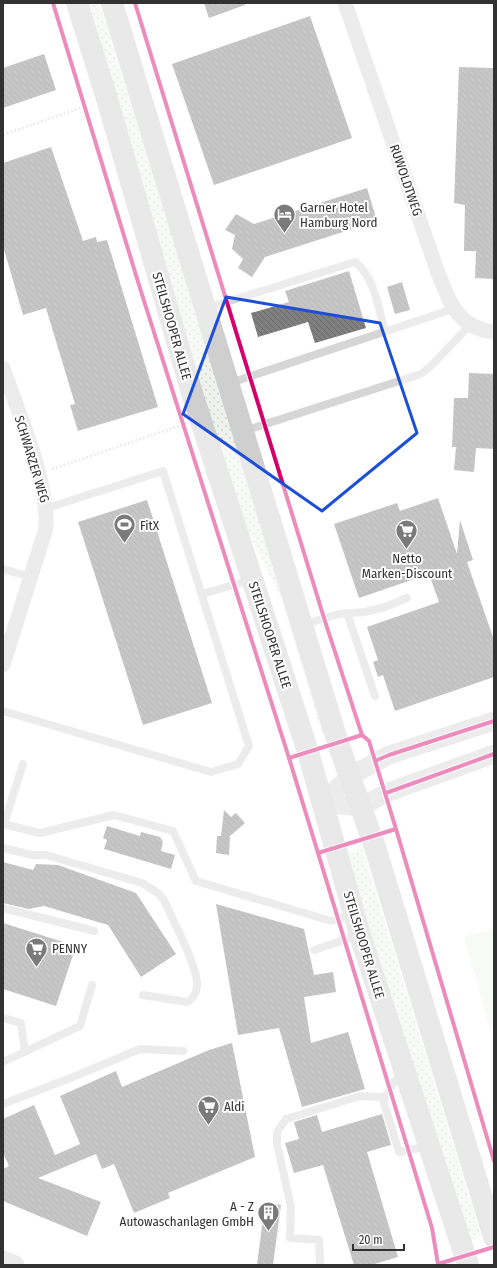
<svg xmlns="http://www.w3.org/2000/svg" width="497" height="1268" viewBox="0 0 497 1268" font-family="'Fira Sans Condensed',sans-serif">
<style>
.grass{fill:url(#grass-dots)}
.park{fill:#f0f3ed}
.building{fill:url(#building-back-hatch)}
.lines{fill:none;stroke-linecap:round;stroke-linejoin:round}
.path{stroke:#d4d4d4;stroke-width:2.5;stroke-dasharray:2 2;stroke-linecap:butt}
.service{stroke:#d6d6d6;stroke-width:8}
.minor{stroke:#d6d6d6;stroke-width:15}
.tertiary{stroke:#d6d6d6;stroke-width:19}
.secondary{stroke:#cfcfcf;stroke-width:22}
.cycleway-casing{stroke:#fff;stroke-width:6}
.cycleway{stroke:#d6006c;stroke-width:4}
.marked{fill:none;stroke:#1d4ed8;stroke-width:3;stroke-linejoin:round}
.labels{text-anchor:middle;dominant-baseline:central;stroke-width:4;stroke-linejoin:round;paint-order:stroke}
.street-label{font-size:13px;fill:#323232;stroke:#fff}
.poi-label{font-size:13px;fill:#323232;stroke:#fff;text-anchor:start}
</style>
<defs>
<pattern id="grass-dots" width="8" height="8" patternUnits="userSpaceOnUse"><rect width="8" height="8" fill="#f0f3ed"/><path d="M2 2h.1M6 6h.1" fill="none" stroke="#ced1cc" stroke-width="1.8" stroke-linecap="round"/></pattern>
<pattern id="building-back-hatch" width="6" height="6" patternUnits="userSpaceOnUse"><rect width="6" height="6" fill="#808080"/><path d="M-1 5l2 2M0 0l6 6M5-1l2 2" fill="none" stroke="#696969"/></pattern>
</defs>
<rect width="100%" height="100%" fill="#fff"/>
<g class="grass">
<path d="M89,3H99L328,732L322,734L282,600L240,515Z"/>
<path d="M362,848L481,1236L471,1241L346,855Z"/>
</g>
<path class="park" d="M494,929V1027L490,1028L464,937Z"/>
<g class="building">
<path d="M204,3H245V5L209,18Z"/>
<path d="M310,16L352,138L214,185L172,64Z"/>
<path d="M44,54L56,90L3,108V68Z"/>
<path d="M459,67L494,68V279L475,278L476,251H464L465,205L454,203Z"/>
<path d="M51,147L83,241L96,237L97,242L107,240L158,407L78,431L70,405L75,404L46,308L23,315L3,246V163Z"/>
<path d="M367,188L377,221L265,257L252,277L238,268L243,259L232,249L235,235L225,230L236,214L254,224Z"/>
<path d="M349,271L366,328L315,343L308,322L258,337L251,313L289,302L285,291Z"/>
<path d="M402,282L410,310L395,314L387,287Z"/>
<path d="M469,373L494,374V449L476,448L474,472L454,470L456,447H452L454,398H468Z"/>
<path d="M438,498L457,554L460,520L473,560L467,562L494,640V677L395,711L383,675L378,677L373,662L378,660L367,627L439,602L429,574L359,598L334,524L397,503L400,511Z"/>
<path d="M147,500L212,703L143,725L78,522Z"/>
<path d="M224,810L231,817L236,813L245,823L229,837H230L229,855L216,853L217,836H221Z"/>
<path d="M107,826L140,836L141,832L160,837L163,842L161,851L175,855L171,869L104,849L107,840L103,838Z"/>
<path d="M3,862L33,870L36,864L58,865L136,893L176,954L141,977L108,925L44,906L29,909L3,903Z"/>
<path d="M216,904L304,929L314,975L333,972L336,992L304,997L311,1043L348,1032L365,1089L302,1107L279,1028L238,1035Z"/>
<path d="M3,923L76,946L56,1006L3,989Z"/>
<path d="M232,1043L255,1157L168,1193L170,1198L134,1213L114,1164L102,1169L96,1154L38,1178L101,1202L87,1236L3,1201V1169L9,1166L3,1153V1119L34,1105L55,1155L80,1144L60,1096L116,1071L122,1087L209,1050Z"/>
<path d="M382,1114L391,1145L367,1152L398,1257L371,1265H354L323,1165L294,1173L285,1143L299,1139L294,1122L317,1115L322,1132Z"/>
<path d="M265,1203L281,1205L273,1265H257Z"/>
</g>
<g class="lines">
<g class="path">
<path d="M3,135L86,106"/>
<path d="M52,469L182,425"/>
</g>
<g class="service">
<path d="M207,308L355,262C375,277 378,308 385,331"/>
<path d="M230,383L453,309"/>
<path d="M244,431L421,374L431,366L470,325"/>
<path d="M3,569L31,577"/>
<path d="M202,594L251,580"/>
<path d="M347,613L375,696"/>
<path d="M303,625L338,614L365,612L385,607L407,598"/>
<path d="M3,711L211,772L238,764L249,746L163,471L47,508"/>
<path d="M3,824L40,833L114,815L173,831L196,881L331,921L354,914"/>
<path d="M4,824L23,764"/>
<path d="M3,848L32,855H46L142,883L158,893L164,900C172,919 199,968 197,987C196,994 193,999 187,1002L143,995"/>
<path d="M3,908L94,931"/>
<path d="M314,950L359,935"/>
<path d="M3,1018L21,1023L25,1052"/>
<path d="M3,1062L80,1026L92,985"/>
<path d="M402,1070L383,1100L399,1152L429,1146"/>
<path d="M3,1104L78,1075L140,1049L183,1051"/>
<path d="M320,1265L319,1240L290,1238L291,1207L277,1144V1132L286,1119L360,1096L383,1097"/>
</g>
<g class="minor">
<path d="M345,3L438,273C450,303 458,328 494,332"/>
<path d="M3,368C19,415 48,479 46,528L3,665"/>
</g>
<g class="tertiary">
<path d="M322,803L350,776L389,755L494,721"/>
<path d="M322,803L361,807L386,793L494,754"/>
<path d="M3,1260L15,1265"/>
</g>
<g class="secondary">
<path d="M77,3L107,99L192,393L308,752L360,935L468,1265"/>
<path d="M112,3L338,743L375,847L494,1237"/>
</g>
<defs>
<g id="cycleway">
<path d="M53,3L139,285L289,758"/>
<path d="M135,3L324,618L362,735"/>
<path d="M362,735L369,741L396,829L318,853L289,758Z"/>
<path d="M375,761L389,755L494,721"/>
<path d="M386,793L494,754"/>
<path d="M396,829L494,1161"/>
<path d="M318,853L432,1228L438,1264"/>
<path d="M438,1265V1264L494,1247"/>
</g>
</defs>
<use href="#cycleway" class="cycleway-casing"/>
<use href="#cycleway" class="cycleway"/>
</g>
<path d="M0 0H497V1268H0ZM226,297L380,323L417,433L322,511L183,414Z" fill="#fff" fill-opacity=".55" fill-rule="evenodd"/>
<path class="marked" d="M226,297L380,323L417,433L322,511L183,414Z"/>
<defs>
<symbol id="hotel-pin" viewBox="-11 -11 22 30"><path d="M0 17L-7.5 6A9.5 9.5 0 1 1 7.5 6Z" fill="#7a7a7a" stroke="#fff"/><path d="M-6-4.5h1.5V1H6V5H4.5V3h-9V5H-6ZM-4 0a1.8 1.8 0 1 1 3.6 0ZM.5 0V-2.5h3Q6-2.5 6 0Z" fill="#fff"/></symbol>
<symbol id="stadium-pin" viewBox="-11 -11 22 30"><path d="M0 17L-7.5 6A9.5 9.5 0 1 1 7.5 6Z" fill="#7a7a7a" stroke="#fff"/><path d="M0-5a6.5 5 0 1 0 0 10a6.5 5 0 1 0 0-10ZM-3.5-1.8h7v3.6h-7Z" fill="#fff"/></symbol>
<symbol id="supermarket-pin" viewBox="-11 -11 22 30"><path d="M0 17L-7.5 6A9.5 9.5 0 1 1 7.5 6Z" fill="#7a7a7a" stroke="#fff"/><path d="M-6-5.5h2.5l.6 2H6L4.5 2H-2.5L-4.4-4H-6ZM-1.5 3.2a1.3 1.3 0 1 0 .1 0ZM3 3.2a1.3 1.3 0 1 0 .1 0Z" fill="#fff"/></symbol>
<symbol id="building-pin" viewBox="-11 -11 22 30"><path d="M0 17L-7.5 6A9.5 9.5 0 1 1 7.5 6Z" fill="#7a7a7a" stroke="#fff"/><path d="M-4-6H4V6H1V3H-1V6H-4ZM-2.5-4.3h1.7v1.8h-1.7ZM.8-4.3h1.7v1.8H.8ZM-2.5-1h1.7V.8h-1.7ZM.8-1h1.7V.8H.8Z" fill="#fff"/></symbol>
</defs>
<g fill-rule="evenodd">
<use href="#hotel-pin" x="272" y="202" width="25" height="34"/>
<use href="#stadium-pin" x="112" y="512" width="25" height="34"/>
<use href="#supermarket-pin" x="394" y="518" width="25" height="34"/>
<use href="#supermarket-pin" x="24" y="936" width="25" height="34"/>
<use href="#supermarket-pin" x="196" y="1094" width="25" height="34"/>
<use href="#building-pin" x="256" y="1200" width="25" height="34"/>
</g>
<g class="labels">
<g class="street-label">
<text transform="translate(406 180) rotate(71)">RUWOLDTWEG</text>
<text transform="translate(172 326) rotate(74)">STEILSHOOPER ALLEE</text>
<text transform="translate(32 459) rotate(73)">SCHWARZER WEG</text>
<text transform="translate(270 635) rotate(72)">STEILSHOOPER ALLEE</text>
<text transform="translate(364 945) rotate(73)">STEILSHOOPER ALLEE</text>
</g>
<g class="poi-label">
<text x="300" y="207">Garner Hotel<tspan x="300" dy="15">Hamburg Nord</tspan></text>
<text x="140" y="525">FitX</text>
<text x="407" y="558" text-anchor="middle">Netto<tspan x="407" dy="15">Marken-Discount</tspan></text>
<text x="52" y="948">PENNY</text>
<text x="224" y="1106">Aldi</text>
<text x="254" y="1206" text-anchor="end">A - Z<tspan x="254" dy="15">Autowaschanlagen GmbH</tspan></text>
</g>
</g>
<rect width="497" height="1268" fill="none" stroke="#323232" stroke-width="8"/>
<path d="M353 1244v6h51v-6" fill="none" stroke="#323232" stroke-width="2"/>
<text x="359" y="1244" font-size="12" fill="#323232" stroke="#ffffff" stroke-width="3" paint-order="stroke">20 m</text>
</svg>
